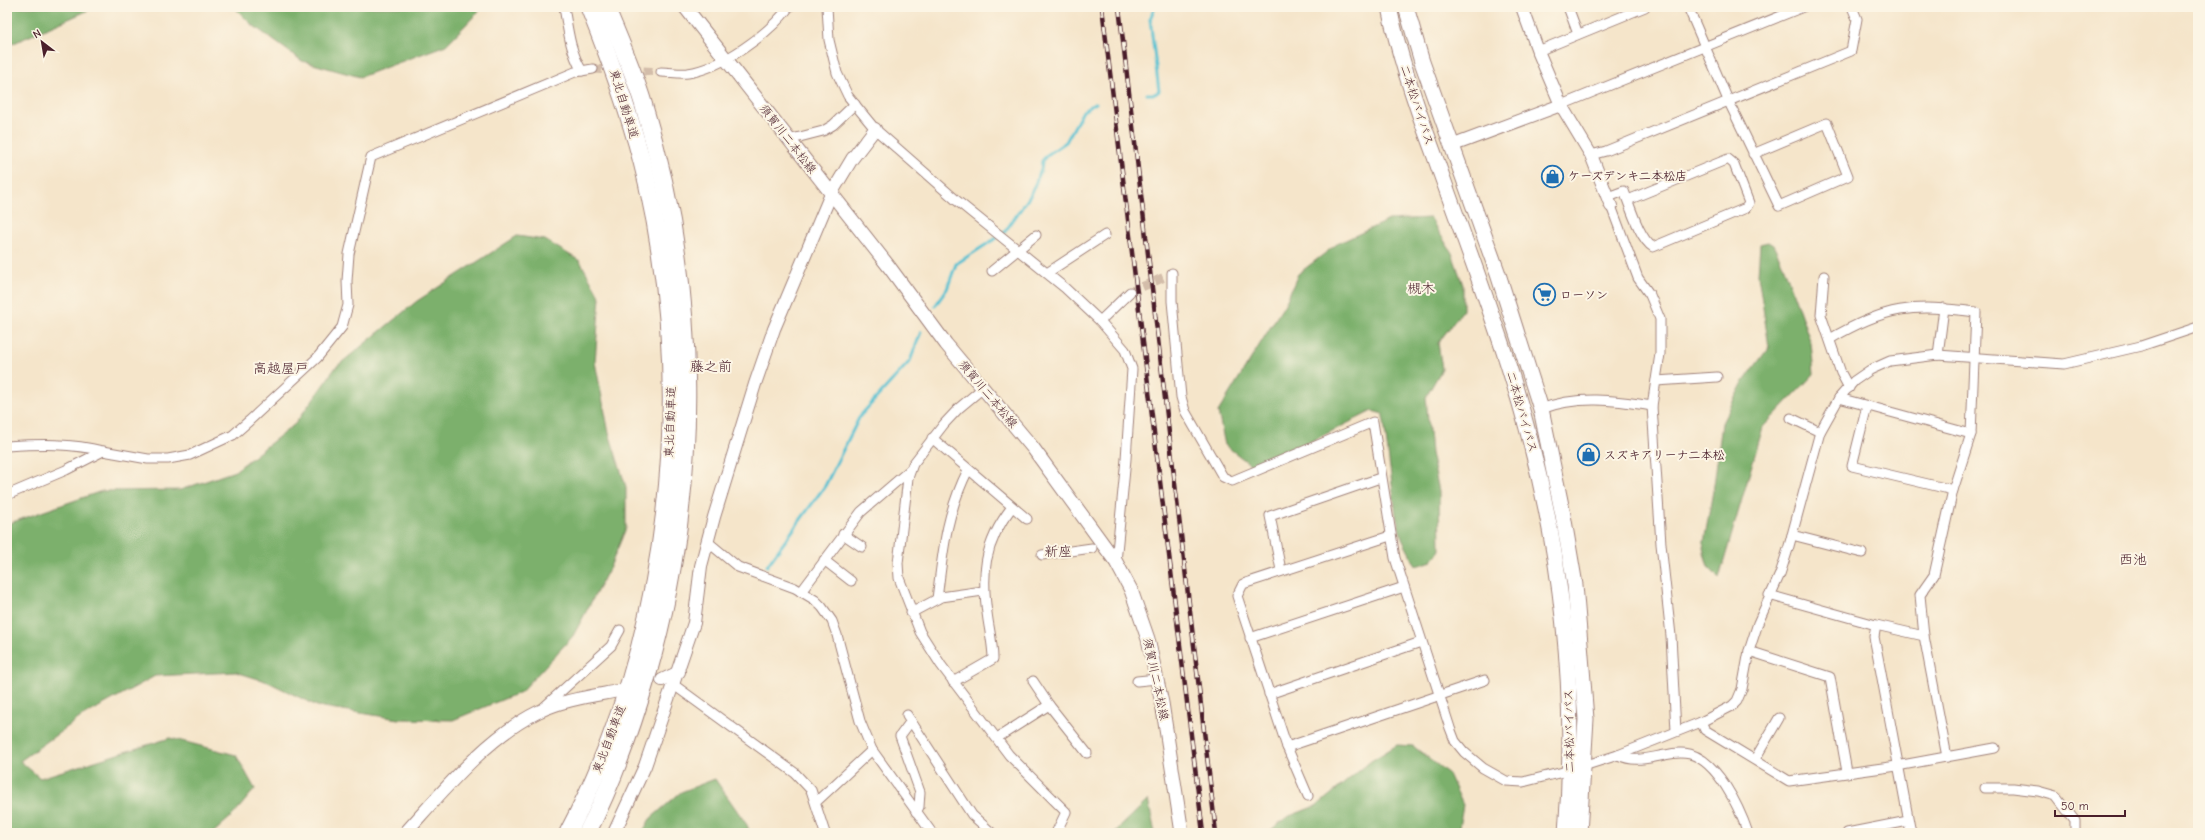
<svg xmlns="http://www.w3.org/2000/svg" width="2205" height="840" viewBox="0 0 2205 840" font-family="'Comic Neue','Klee One',sans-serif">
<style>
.forest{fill:#7bb06c;stroke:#62684c}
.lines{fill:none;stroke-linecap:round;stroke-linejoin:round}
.stream{stroke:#56c1d2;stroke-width:3}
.minor-tunnel{stroke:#d3bdaa;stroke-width:9;stroke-dasharray:9 4.5;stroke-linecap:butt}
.minor-casing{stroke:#a0827a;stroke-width:11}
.tertiary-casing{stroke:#a0827a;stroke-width:14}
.secondary-casing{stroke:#a0827a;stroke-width:15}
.trunk-casing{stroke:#a0827a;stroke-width:17}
.motorway-casing{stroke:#a0827a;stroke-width:19}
.minor{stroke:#fff;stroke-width:9}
.tertiary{stroke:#fff;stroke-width:12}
.secondary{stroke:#fff;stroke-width:13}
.trunk{stroke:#fff;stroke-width:15}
.motorway{stroke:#fff;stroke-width:17}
.rail-casing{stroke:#4a1f2b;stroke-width:4.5}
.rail{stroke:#fcf5e5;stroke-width:3;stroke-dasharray:9;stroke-linecap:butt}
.labels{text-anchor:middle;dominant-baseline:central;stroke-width:4;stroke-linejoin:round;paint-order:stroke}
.street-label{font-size:12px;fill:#4a1f2b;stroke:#fcf5e5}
.poi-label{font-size:12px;font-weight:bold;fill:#4a1f2b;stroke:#fcf5e5;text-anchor:start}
.quarter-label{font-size:14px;fill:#4a1f2b;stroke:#fcf5e5}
</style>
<rect width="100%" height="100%" fill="#fcf5e5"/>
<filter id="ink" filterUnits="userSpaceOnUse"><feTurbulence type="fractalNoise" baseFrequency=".025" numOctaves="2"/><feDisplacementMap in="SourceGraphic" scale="8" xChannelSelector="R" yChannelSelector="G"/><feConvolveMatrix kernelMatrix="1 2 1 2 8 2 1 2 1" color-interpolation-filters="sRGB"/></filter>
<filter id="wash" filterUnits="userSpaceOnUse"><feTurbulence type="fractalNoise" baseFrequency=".012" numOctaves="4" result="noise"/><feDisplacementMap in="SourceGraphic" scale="16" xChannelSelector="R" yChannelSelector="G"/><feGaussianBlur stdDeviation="0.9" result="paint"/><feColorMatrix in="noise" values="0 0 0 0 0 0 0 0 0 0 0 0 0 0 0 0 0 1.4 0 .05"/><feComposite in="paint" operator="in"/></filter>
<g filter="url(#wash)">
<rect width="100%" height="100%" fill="#f5e5ca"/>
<g class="forest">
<path d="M7,7H96L7,46Z"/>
<path d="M234,7H483L446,45L360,77L302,61L251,24Z"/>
<path d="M1430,218L1452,253L1463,285V310L1438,343L1442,369L1426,397L1431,453L1439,491L1440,550L1432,561L1416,566L1402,539L1396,515L1383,414L1372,411L1306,444L1251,465L1225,445L1218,412L1286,302L1298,274L1337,244L1389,220Z"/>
<path d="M517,236L545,240L580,261L600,297L595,362L609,433L626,487V528L610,567L573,636L521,692L453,720L398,719L317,706L268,682L236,672L155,676L81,717L20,761L40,778L170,738L236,755L255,789L233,815L213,833H7V524L102,491L180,490L235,471L295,424L336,367L417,301Z"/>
<path d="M1768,242L1773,245L1783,265L1811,343L1814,374L1763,427L1719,578L1708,567L1703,548L1714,485L1722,423L1742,384L1769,347L1758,275L1760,244Z"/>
<path d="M1397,745L1413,746L1449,774L1463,805L1458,833H1267L1287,817L1318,805L1371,761Z"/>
<path d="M715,779L747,825L750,833H642L650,819L681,792Z"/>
<path d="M1148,800L1155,833H1114Z"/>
</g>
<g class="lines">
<g class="stream">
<path d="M1147,94H1155L1159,91L1150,19L1155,7"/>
<path d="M935,306L947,289L956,264L1004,233L1030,196L1041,170L1042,161L1047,155L1066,142L1083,111L1096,103"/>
<path d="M767,566L825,486L860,416L910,361L921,332"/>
</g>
</g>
</g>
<g filter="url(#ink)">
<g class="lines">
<g class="minor-tunnel">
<path d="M593,69L615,70"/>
<path d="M630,70L661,72"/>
<path d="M1130,292L1167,276"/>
</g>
<defs>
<g id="minor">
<path d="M564,7C568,30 570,51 582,71"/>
<path d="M827,7L829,40L837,73L848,96L875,129L956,200L1065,288L1100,321L1125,350L1132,369L1126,459L1116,562"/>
<path d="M1568,7L1578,34"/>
<path d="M1688,7L1728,100L1779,206L1848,176L1827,123L1753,154"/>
<path d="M1538,51L1645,7"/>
<path d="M661,72C670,72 679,74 688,73C722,68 769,34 789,7"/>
<path d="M1561,105L1803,7"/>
<path d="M788,140L823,131L833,125L855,104"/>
<path d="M1591,155L1606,151L1851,51L1857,19L1852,7"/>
<path d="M1608,197L1624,191C1630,206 1640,240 1653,247L1746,208L1749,203L1734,164L1728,159L1628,200"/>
<path d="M1611,206L1638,278L1650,295L1660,319V354L1652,406L1661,544L1671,636L1676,731"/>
<path d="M992,271L1036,235"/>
<path d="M1047,273L1105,235"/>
<path d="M1172,273V301L1181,397L1185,411L1223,477L1232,481L1239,478L1373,422L1395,558L1450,728L1455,741L1464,752L1483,768L1506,781L1523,782L1571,770L1618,755L1701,722L1732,706L1737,701L1742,689L1749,651L1758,623L1780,574L1789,546L1820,432L1839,398L1854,381L1870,370L1890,361L1938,355L2064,364L2141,346L2198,327"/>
<path d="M1824,276L1821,315L1841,373L1849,388"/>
<path d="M1100,321L1130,292"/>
<path d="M1830,339C1886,306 1912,304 1976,312L1971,434L1953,490L1934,575L1920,595L1924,636L1947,757"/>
<path d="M1938,355L1944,308"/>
<path d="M1656,381L1717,377"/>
<path d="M983,388L959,408L944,424L913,464L908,478L898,563L899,578L920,632L941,665L1009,755L1066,812L1056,833"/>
<path d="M1839,398L1971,434"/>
<path d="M1867,406L1852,466L1953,490"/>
<path d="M1541,409C1577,395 1615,400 1652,406"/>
<path d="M1791,418L1820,432"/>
<path d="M932,438L1027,519"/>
<path d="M7,446C40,444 71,443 103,451"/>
<path d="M7,495L66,470L103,451L148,459H168L190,455L233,435L249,421L317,358L342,327L348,305L347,281L349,254L371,157L575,72L593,69"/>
<path d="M843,534L862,547"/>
<path d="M1792,535L1862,553"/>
<path d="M1390,536L1243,584L1237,596L1287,747L1485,680"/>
<path d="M708,542L738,567L795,588L815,600L822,607L832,621L837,635L860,721L872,750L932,833"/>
<path d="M1042,555L1092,548"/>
<path d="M824,560L851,581"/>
<path d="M1281,570L1270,516L1380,478"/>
<path d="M801,592L861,512L910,470"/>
<path d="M1769,595L1876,625L1924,636"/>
<path d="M937,599C943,551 946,514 968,470"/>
<path d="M911,613L941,597L983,591"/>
<path d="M1876,625L1874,637L1878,657L1911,833"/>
<path d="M1250,638L1404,587"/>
<path d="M1749,651L1830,677L1847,772"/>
<path d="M1033,681L1049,705L1087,753"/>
<path d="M1137,681L1157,679"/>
<path d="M953,682L993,659C993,646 990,633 988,620C981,575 983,544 1012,507"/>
<path d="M674,685L795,773L811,790L825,833"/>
<path d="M1269,694L1421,642"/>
<path d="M544,707L611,646L620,630"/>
<path d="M907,715L972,815L992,833"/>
<path d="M911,721L900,736L920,792L919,807L916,812"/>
<path d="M1701,722L1705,730L1789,781L1897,766L1995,748"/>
<path d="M997,738L1049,705"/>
<path d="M1287,747L1308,796"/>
<path d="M1618,755C1635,763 1647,758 1665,755C1673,753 1682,752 1690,754C1718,762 1739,807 1748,833"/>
<path d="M1755,759L1779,718"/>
<path d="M1985,788H2013L2038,791L2056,796L2075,821V833"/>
<path d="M816,802L872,750"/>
<path d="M1847,833L1908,821"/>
</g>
<g id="tertiary">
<path d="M1522,7L1538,51L1561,105L1591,155L1611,206"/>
<path d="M1451,146L1561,105"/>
<path d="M662,680L679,672"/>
<path d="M405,833C443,791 487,737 538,712C562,700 592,696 618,691"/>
<path d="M614,833L645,766L694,623L701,566L714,517L755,384L774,329L831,194L852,159L875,129"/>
</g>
<path id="secondary" d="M685,7L890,268L946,344L1033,448L1116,562L1131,590L1148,639L1162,703L1182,833"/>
<g id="trunk">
<path d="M1389,7C1399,57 1416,106 1434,154C1460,228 1489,302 1512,377C1558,524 1579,679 1566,833"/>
<path d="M1406,7L1422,62L1498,274L1541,409L1563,515L1575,585L1581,656L1586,719L1579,833"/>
</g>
<g id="motorway">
<path d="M568,833C671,635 696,398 647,182C633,122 612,64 589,7"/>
<path d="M587,833C613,783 632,728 648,673C701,488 700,288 643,103C633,70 619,39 606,7"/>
</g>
</defs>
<use href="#minor" class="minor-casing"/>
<use href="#tertiary" class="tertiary-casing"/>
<use href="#secondary" class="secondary-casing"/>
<use href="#trunk" class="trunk-casing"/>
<use href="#motorway" class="motorway-casing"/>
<use href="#minor" class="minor"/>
<use href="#tertiary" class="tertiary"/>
<use href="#secondary" class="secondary"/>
<use href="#trunk" class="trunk"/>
<use href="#motorway" class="motorway"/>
<defs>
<g id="rail">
<path d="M1102,7L1203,833"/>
<path d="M1119,7L1216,833"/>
</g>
</defs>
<use href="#rail" class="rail-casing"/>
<use href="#rail" class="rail"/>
</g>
</g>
<defs>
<symbol id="shop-ring" viewBox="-11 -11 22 22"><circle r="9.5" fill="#fcf5e5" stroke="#1f6fb2" stroke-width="1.5"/><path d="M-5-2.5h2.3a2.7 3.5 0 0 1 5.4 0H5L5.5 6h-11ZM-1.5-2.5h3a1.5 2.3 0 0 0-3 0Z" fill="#1f6fb2"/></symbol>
<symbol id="supermarket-ring" viewBox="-11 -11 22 22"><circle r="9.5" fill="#fcf5e5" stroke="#1f6fb2" stroke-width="1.5"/><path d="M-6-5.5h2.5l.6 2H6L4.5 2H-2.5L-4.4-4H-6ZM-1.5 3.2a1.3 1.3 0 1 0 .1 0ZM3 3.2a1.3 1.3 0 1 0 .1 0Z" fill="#1f6fb2"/></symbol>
</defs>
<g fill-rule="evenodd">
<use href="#shop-ring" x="1540" y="164" width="25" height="25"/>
<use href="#supermarket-ring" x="1532" y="282" width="25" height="25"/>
<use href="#shop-ring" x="1576" y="442" width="25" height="25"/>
</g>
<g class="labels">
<g class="street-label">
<text transform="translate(624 104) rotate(73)">東北自動車道</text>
<text transform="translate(1417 105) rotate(72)">二本松バイパス</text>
<text transform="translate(788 139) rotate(52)">須賀川二本松線</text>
<text transform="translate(988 394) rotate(50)">須賀川二本松線</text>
<text transform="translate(1522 412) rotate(74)">二本松バイパス</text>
<text transform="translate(670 422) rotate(-88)">東北自動車道</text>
<text transform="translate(1156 679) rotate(78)">須賀川二本松線</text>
<text transform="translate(1569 731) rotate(-91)">二本松バイパス</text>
<text transform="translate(609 739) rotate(-69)">東北自動車道</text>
</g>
<g class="poi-label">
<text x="1568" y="176">ケーズデンキ二本松店</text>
<text x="1560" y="295">ローソン</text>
<text x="1604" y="455">スズキアリーナ二本松</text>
</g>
<g class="quarter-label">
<text x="1421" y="288">槻木</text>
<text x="711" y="366">藤之前</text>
<text x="281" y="368">高越屋戸</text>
<text x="1058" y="551">新座</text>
<text x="2133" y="559">西池</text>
</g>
</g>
<rect width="2205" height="840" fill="none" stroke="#fcf5e5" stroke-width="24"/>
<g transform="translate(42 42) rotate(329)" stroke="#fcf5e5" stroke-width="3" paint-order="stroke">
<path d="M0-3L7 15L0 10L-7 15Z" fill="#4a1f2b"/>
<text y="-6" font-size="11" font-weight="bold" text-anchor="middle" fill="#4a1f2b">N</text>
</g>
<path d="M2055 810v6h70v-6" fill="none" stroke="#4a1f2b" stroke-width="2"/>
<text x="2061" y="810" font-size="12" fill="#4a1f2b" stroke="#fcf5e5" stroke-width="3" paint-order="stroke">50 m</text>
</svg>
